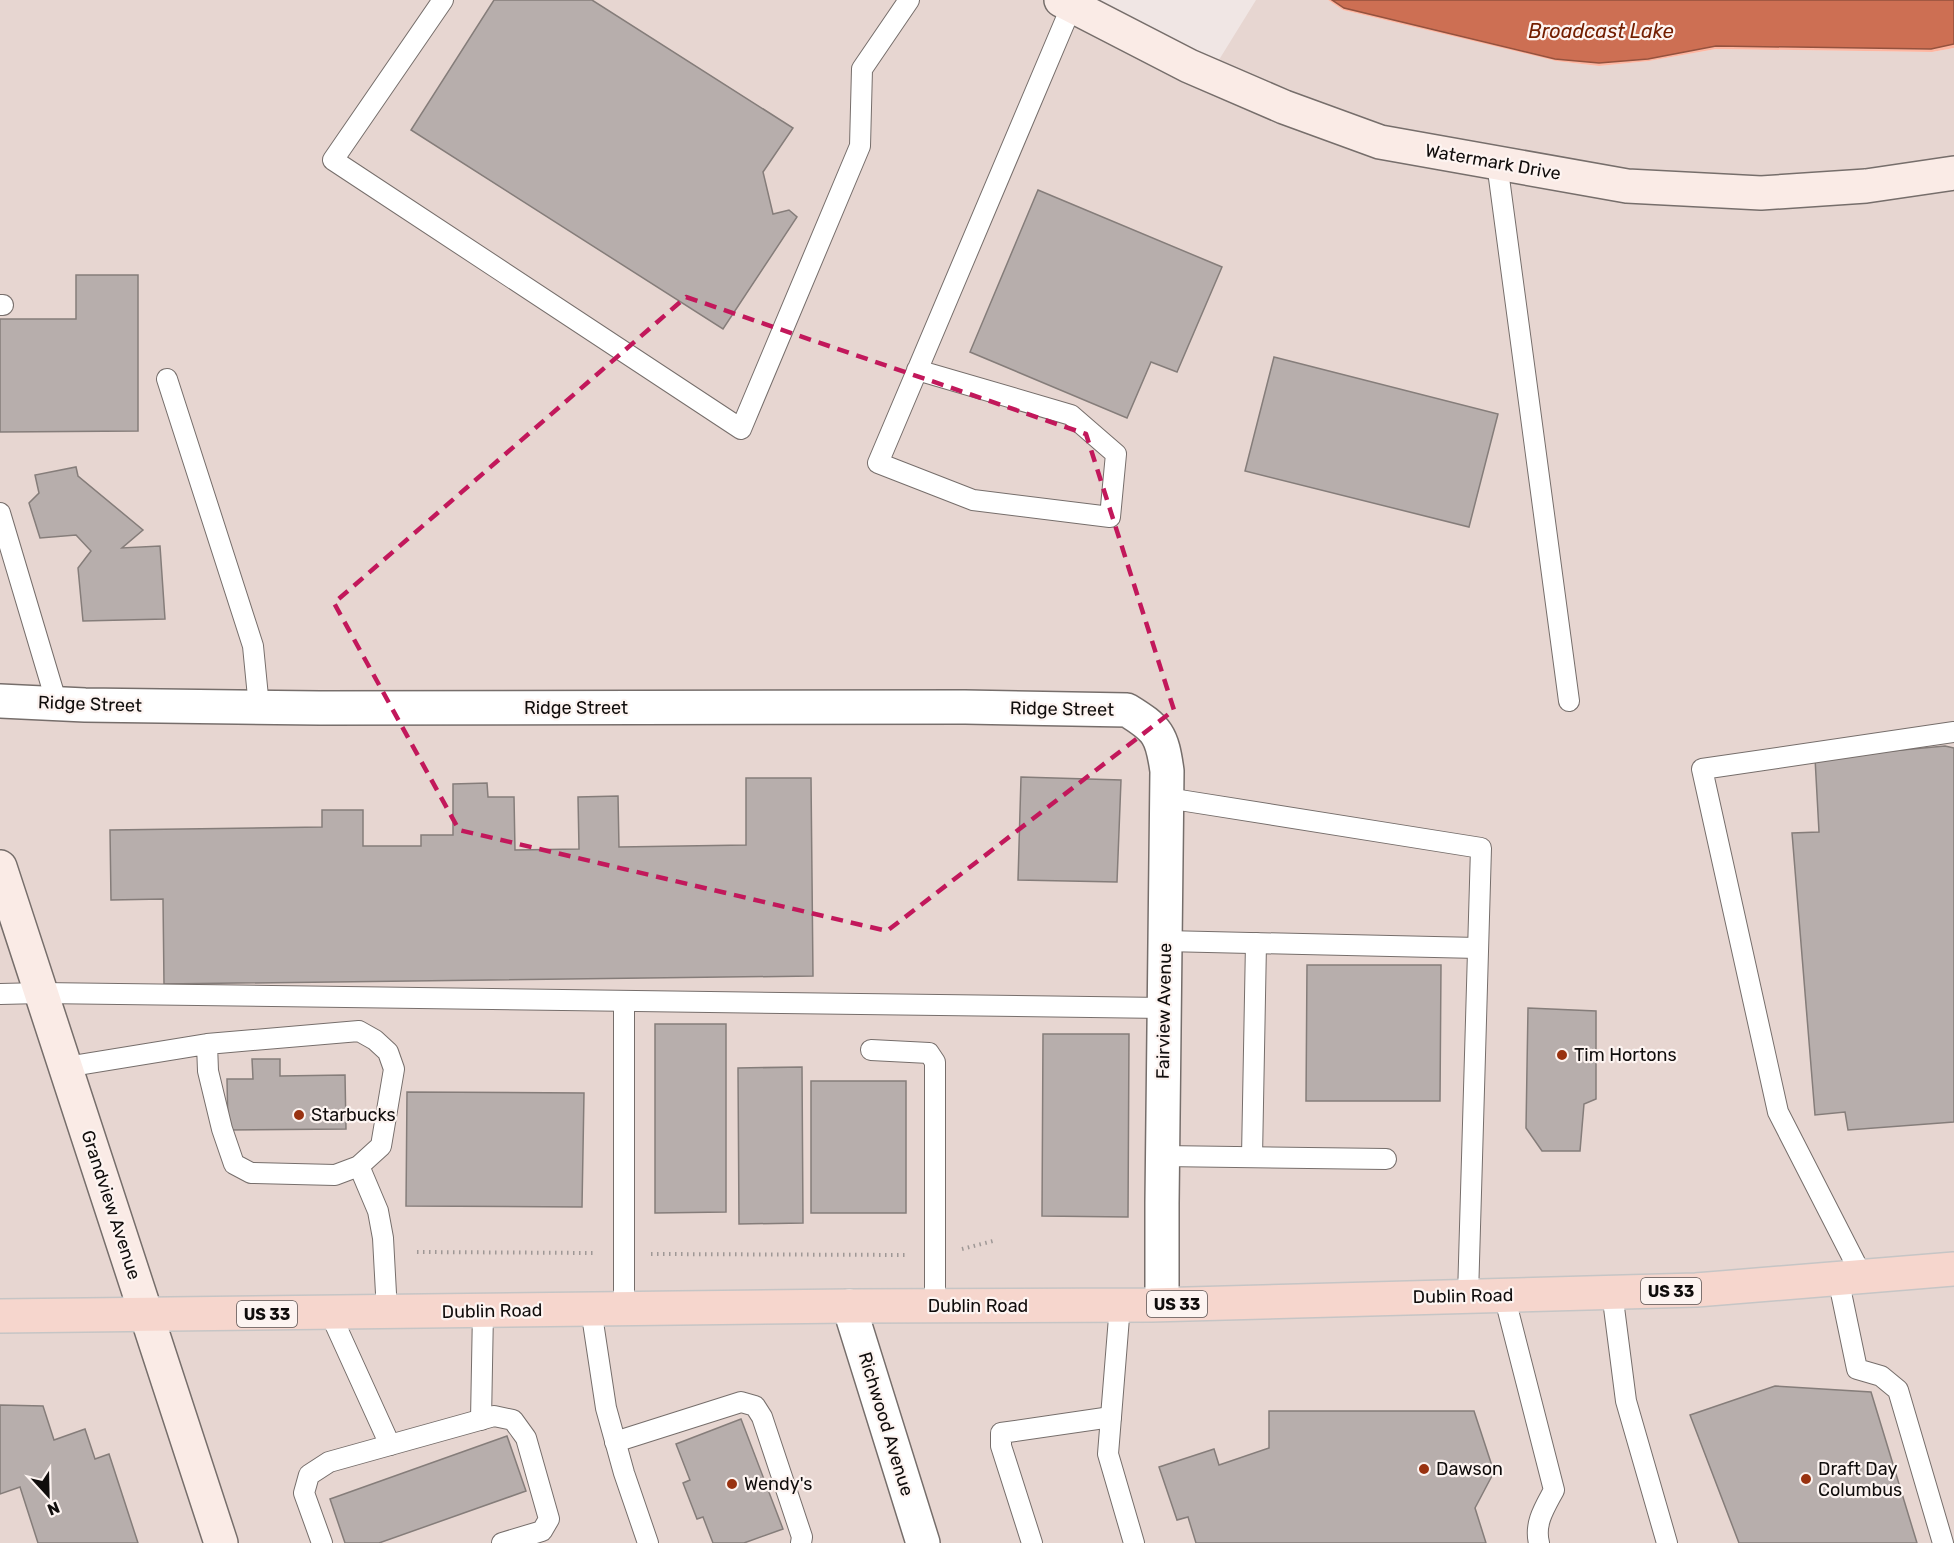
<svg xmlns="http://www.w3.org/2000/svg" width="1954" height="1543" viewBox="0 0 1954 1543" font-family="Rubik,sans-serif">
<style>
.built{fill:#e7d6d1}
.green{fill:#feb6a1}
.water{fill:#cd6f53;stroke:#94523e;stroke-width:1.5}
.building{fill:#b7aeac;stroke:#857d7a;stroke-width:1.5}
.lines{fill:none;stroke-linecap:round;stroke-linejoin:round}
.lane-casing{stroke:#766e6b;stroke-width:22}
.street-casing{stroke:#766e6b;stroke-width:36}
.secondary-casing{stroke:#766e6b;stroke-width:36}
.primary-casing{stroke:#c6c5c5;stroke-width:36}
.path{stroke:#9f9896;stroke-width:4;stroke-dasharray:1.5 4.5;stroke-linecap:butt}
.lane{stroke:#fff;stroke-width:20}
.street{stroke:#fff;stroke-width:33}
.secondary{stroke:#faebe6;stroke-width:33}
.primary{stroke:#f6d6cd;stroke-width:33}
.marked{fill:none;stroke:#c2185b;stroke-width:4.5;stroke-dasharray:12 8;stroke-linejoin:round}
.poi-dot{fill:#993210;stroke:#fdf4f1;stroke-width:2}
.labels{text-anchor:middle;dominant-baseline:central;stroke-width:4.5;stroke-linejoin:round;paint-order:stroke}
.shield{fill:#fdf4f1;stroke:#575251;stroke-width:1.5}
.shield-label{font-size:16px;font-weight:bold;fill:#100d0c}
.street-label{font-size:18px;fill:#100d0c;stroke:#fdf4f1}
.poi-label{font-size:18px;fill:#100d0c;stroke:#fdf4f1;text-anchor:start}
.water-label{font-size:20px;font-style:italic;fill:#731e00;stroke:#fdf4f1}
</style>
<rect width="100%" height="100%" fill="#f0e6e4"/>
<path class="built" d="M0,0H1068L1209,76L1256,0H1328L1343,10L1556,61L1599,66L1649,61L1716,49L1932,52L1954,48V1543H0Z"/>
<path class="green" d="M1328,0H1332L1344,8L1555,59L1599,63L1648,59L1716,46L1931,49L1954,44V48L1932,52L1716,49L1649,61L1599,66L1556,61L1343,10Z"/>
<path class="water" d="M1332,0H1954V44L1931,49L1716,46L1648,59L1599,63L1555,59L1344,8Z"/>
<g class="building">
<path d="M494,0H592L793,128L763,172L773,214L789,210L797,217L723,329L411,130Z"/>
<path d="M1038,190L1222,267L1177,372L1151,362L1127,418L970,352Z"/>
<path d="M76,275H138V431L0,432V319H76Z"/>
<path d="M1274,357L1498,414L1469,527L1245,471Z"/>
<path d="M76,467L78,476L143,530L122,548L160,546L165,619L83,621L78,568L91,551L76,535L40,538L29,503L39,493L35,475Z"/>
<path d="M1945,746L1954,748V1122L1848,1130L1845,1112L1815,1115L1792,833L1819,832L1815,758Z"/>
<path d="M1021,777L1121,780L1117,882L1018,880Z"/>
<path d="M746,778H811L813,976L164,984L163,899L111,900L110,830L322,827V810H363V846H421V835H453V784L487,783L488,797H514L515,850L579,849L578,797L618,796L619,847L746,845Z"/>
<path d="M1307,965H1441L1440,1101H1306Z"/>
<path d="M1528,1008L1596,1011V1099L1584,1104L1580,1151H1542L1526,1128Z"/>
<path d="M655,1024H726V1212L655,1213Z"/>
<path d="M1043,1034H1129L1128,1217L1042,1216Z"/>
<path d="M252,1059H280V1076L345,1075L346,1129L228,1130L227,1079H253Z"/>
<path d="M802,1067L803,1223L739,1224L738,1068Z"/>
<rect x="811" y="1081" width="95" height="132"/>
<path d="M407,1092L584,1093L582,1207L406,1206Z"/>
<path d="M1775,1386L1871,1392L1917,1543H1739L1690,1415Z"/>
<path d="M0,1405L43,1406L54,1440L85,1429L95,1459L109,1454L138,1543H38L20,1487L0,1494Z"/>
<path d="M1269,1411H1474L1494,1472L1475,1508L1486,1543H1196L1188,1517L1177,1520L1159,1467L1214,1449L1219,1465L1269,1448Z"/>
<path d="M741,1419L783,1529L744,1543H713L703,1517L697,1519L683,1483L690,1480L676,1444Z"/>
<path d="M507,1436L526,1491L379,1543H345L330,1499Z"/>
</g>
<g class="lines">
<defs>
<g id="lane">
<path d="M443,0L333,160L741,429L860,146L862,69L909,0"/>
<path d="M1497,163L1569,701"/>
<path d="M0,305H3"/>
<path d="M917,370L1071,415L1116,454L1110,517L973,500L878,463L1072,5"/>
<path d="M167,379L253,646L259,707"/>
<path d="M0,513L57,704"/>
<path d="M1167,798L1481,848L1468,1296"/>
<path d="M1165,941L1478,948"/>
<path d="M0,994L41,993L1164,1008"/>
<path d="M624,1001V1309"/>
<path d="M871,1050L929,1053L935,1062V1306"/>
<path d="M66,1067L207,1044L208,1071L222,1129L234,1164L251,1173L335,1175L359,1166L381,1146L394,1069L388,1052L375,1040L359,1031L207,1044"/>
<path d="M1162,1156L1386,1159"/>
<path d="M1252,1157L1256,943"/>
<path d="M359,1166L378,1211L383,1238L387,1312"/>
<path d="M1862,1276L1778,1112L1702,769L1954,732"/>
<path d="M1838,1278L1857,1369L1881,1376L1898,1390L1943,1543"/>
<path d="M1612,1292L1626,1401L1667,1543"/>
<path d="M1504,1295L1554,1490C1545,1507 1534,1523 1539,1543"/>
<path d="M1120,1305L1108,1454L1134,1543"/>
<path d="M591,1309L606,1408L624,1473L648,1543"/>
<path d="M330,1313L390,1445"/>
<path d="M481,1420L483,1311"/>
<path d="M615,1442L741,1402L755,1406L762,1417L802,1537L801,1543"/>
<path d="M322,1543L304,1493L309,1475L329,1462L494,1416L513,1420L526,1438L549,1519L542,1531L502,1543"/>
<path d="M1032,1543L1001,1446V1433L1111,1417"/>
</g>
<g id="street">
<path d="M0,701L85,705L320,708L965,707L1127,710C1158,729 1162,735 1167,771L1162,1203V1304"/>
<path d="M849,1306L923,1543"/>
</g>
<g id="secondary">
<path d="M1061,0L1189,66L1284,107L1380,142L1627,186L1761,193L1866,186L1954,173"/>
<path d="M0,867L221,1543"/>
</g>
<path id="primary" d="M0,1316L849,1306L1151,1305L1696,1290L1954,1269"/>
</defs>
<use href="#lane" class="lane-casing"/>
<use href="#street" class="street-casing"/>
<use href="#secondary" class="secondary-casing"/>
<use href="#primary" class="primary-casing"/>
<g class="path">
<path d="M962,1249L993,1241"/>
<path d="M417,1252L595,1253"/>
<path d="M651,1254L907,1255"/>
</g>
<use href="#lane" class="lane"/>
<use href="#street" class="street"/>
<use href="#secondary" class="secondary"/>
<use href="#primary" class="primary"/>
</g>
<path class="marked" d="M686,297L1086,434L1174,710L887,931L459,830L334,603Z"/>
<g class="poi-dot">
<circle cx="1562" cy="1055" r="6"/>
<circle cx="299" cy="1115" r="6"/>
<circle cx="1424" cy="1469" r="6"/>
<circle cx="1806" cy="1479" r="6"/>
<circle cx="732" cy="1484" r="6"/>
</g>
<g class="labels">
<g class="shield">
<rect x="1641" y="1278" width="60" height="26" rx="4.5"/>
<rect x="1147" y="1291" width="60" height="26" rx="4.5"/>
<rect x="237" y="1301" width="60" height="26" rx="4.5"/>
</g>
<g class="shield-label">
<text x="1671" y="1291">US 33</text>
<text x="1177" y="1304">US 33</text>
<text x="267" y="1314">US 33</text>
</g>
<g class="street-label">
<text transform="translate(1493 162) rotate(10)">Watermark Drive</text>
<text transform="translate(90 704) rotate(2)">Ridge Street</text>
<text x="576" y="708">Ridge Street</text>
<text transform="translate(1062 709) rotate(1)">Ridge Street</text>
<text transform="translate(1164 1011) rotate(-89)">Fairview Avenue</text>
<text transform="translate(111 1205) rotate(72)">Grandview Avenue</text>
<text transform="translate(1463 1296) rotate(-1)">Dublin Road</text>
<text x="978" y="1306">Dublin Road</text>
<text transform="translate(492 1311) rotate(-1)">Dublin Road</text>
<text transform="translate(886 1424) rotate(73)">Richwood Avenue</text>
</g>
<g class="poi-label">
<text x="1574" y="1055">Tim Hortons</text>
<text x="311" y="1115">Starbucks</text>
<text x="1436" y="1469">Dawson</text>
<text x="1818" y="1469">Draft Day<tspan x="1818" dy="21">Columbus</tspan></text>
<text x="744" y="1484">Wendy's</text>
</g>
<g class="water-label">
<text x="1601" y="31">Broadcast Lake</text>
</g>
</g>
<g transform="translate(48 1495) rotate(158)" stroke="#fdf4f1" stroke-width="4.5" paint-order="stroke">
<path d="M0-4.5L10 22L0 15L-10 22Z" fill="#100d0c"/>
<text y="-9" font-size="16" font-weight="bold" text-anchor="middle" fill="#100d0c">N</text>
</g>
</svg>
